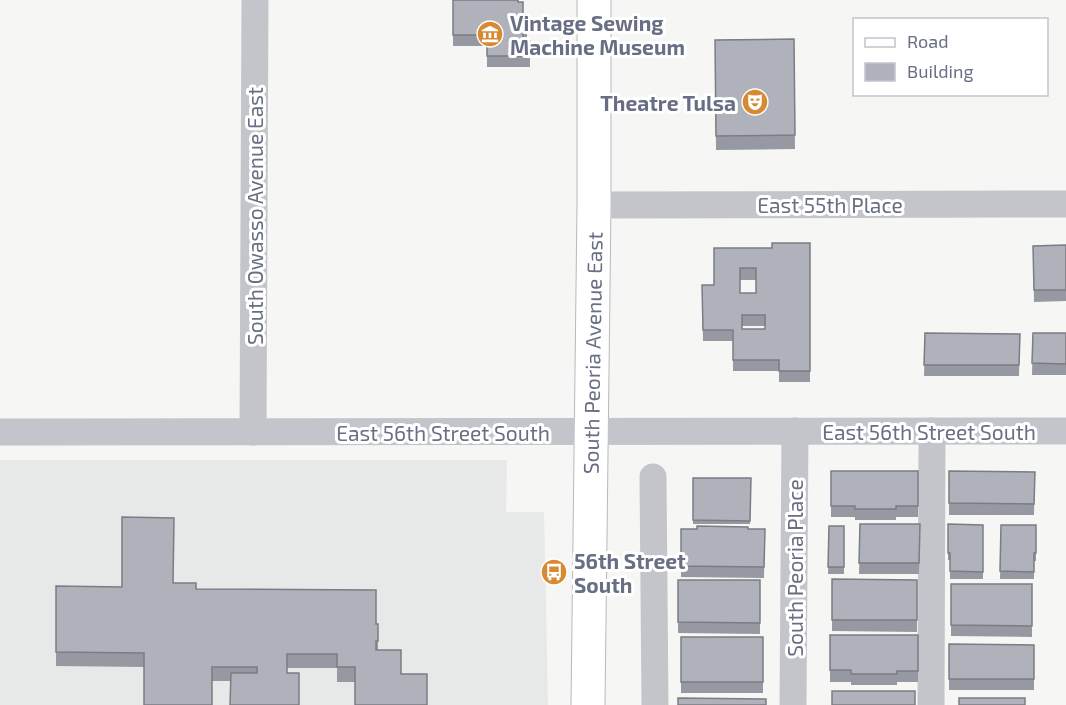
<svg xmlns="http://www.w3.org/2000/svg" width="1066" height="705" viewBox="0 0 1066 705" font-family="'Exo 2',sans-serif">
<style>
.built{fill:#e7e8e8}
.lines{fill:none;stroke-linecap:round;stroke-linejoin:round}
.major-casing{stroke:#b6b8be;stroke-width:35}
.minor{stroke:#c3c5ca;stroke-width:27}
.major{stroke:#fff;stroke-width:33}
.wall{fill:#9699a1;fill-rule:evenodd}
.building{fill:#afb2bb;stroke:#7a7d83;stroke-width:1.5;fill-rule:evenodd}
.labels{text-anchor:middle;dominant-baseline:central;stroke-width:6;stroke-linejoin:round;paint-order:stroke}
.poi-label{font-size:21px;font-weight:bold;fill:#686f84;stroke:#fff;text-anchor:start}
.street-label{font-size:21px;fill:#686f84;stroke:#fff}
</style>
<rect width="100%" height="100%" fill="#f6f7f4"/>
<path class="built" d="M0,460H507L506,512H544L548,705H0Z"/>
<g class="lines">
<defs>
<path id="major" d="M588,705L594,205V0"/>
</defs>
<use href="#major" class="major-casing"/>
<g class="minor">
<path d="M594,205L1066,204"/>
<path d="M0,432L1066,431"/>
<path d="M253,432L255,0"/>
<path d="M653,477L655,705"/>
<path d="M793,705L795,431"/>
<path d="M931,705L932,431"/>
</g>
<use href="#major" class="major"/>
</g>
<g class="wall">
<path d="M453,0L518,2L523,15H527V41H523H530V67H487V46H453Z"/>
<path d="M794,39L795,149L716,150L715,40Z"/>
<path d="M810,243V382H779V371H733V341H703L702,285H714L772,248ZM740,280H756V293H740ZM742,326H765V329H742Z"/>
<path d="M1066,245V301L1034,302L1033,246Z"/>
<path d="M925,333L1020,334L1019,376H924Z"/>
<path d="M1033,333H1066V375H1032Z"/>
<path d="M831,471H918V517H896V520H855V517H831Z"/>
<path d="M949,471L1035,472L1034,515H949Z"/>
<path d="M693,478H751L750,524H693Z"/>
<path d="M860,524H920L919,574H859Z"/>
<path d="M948,524L983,525V579H950V560H948Z"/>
<path d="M1001,525H1036V561H1034V579H1000Z"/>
<path d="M829,526H844V574H828Z"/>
<path d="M681,529H765L764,578L681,577Z"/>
<path d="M832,579L917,580V632L832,631Z"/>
<path d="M678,580H760V634L678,633Z"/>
<path d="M173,583L196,589L378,624V650L355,682H337V668H287L230,681H212L144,667L56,666V586L122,587Z"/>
<path d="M951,584H1032V637L951,636Z"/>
<path d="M830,635H918V682H897V685H851V682H830Z"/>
<rect x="681" y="637" width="82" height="56"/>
<path d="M949,644L1034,645V690H949Z"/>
</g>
<g class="building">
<path d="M453,0H518V2H523V15H527V30H523V41H530V56H487V35H453Z"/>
<path d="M794,39L795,135L716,136L715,40Z"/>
<path d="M772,243H810V371H779V360H733V330H703L702,285H714V248H772ZM740,268H756V293H740ZM742,315H765V329H742Z"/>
<path d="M1066,245V290H1034L1033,246Z"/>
<path d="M925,333L1020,334L1019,365H924Z"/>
<path d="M1033,333H1066V364L1032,363Z"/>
<path d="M831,471H918V506H896V509H855V506H831Z"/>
<path d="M949,471L1035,472L1034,504L949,503Z"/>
<path d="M693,478H751L750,521L693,520Z"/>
<path d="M122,517L174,518L173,583H196V589L376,590V624H378V641H376V650H401V674H427V705H355V667H337V654H287V673H299V705H230L231,673H257V667H212V705H144V653L56,652V586L122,587Z"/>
<path d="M860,524H920L919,563H859Z"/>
<path d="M948,524L983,525V572L950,571V553H948Z"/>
<path d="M1001,525H1036V553H1034V572L1000,571Z"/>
<path d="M697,526L748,527V529H765L764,567L681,566V529H697Z"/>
<path d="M829,526H844V567H828Z"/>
<path d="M832,579L917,580V620H832Z"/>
<path d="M678,580H760V623L678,622Z"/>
<path d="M951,584H1032V626L951,625Z"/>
<path d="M830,635H918V671H897V674H851V670H830Z"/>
<rect x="681" y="637" width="82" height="45"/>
<path d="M949,644L1034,645V679H949Z"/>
<rect x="832" y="691" width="83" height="14"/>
<path d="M678,698L766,699V705H678Z"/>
<rect x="959" y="698" width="66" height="7"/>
</g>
<defs>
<symbol id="museum-disc" viewBox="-11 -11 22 22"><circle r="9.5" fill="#d88a33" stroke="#fff"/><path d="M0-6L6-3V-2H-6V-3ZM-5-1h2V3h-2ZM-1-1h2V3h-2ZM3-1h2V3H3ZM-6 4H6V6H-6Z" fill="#fff"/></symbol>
<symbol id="theatre-disc" viewBox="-11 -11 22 22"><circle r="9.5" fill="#d88a33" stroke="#fff"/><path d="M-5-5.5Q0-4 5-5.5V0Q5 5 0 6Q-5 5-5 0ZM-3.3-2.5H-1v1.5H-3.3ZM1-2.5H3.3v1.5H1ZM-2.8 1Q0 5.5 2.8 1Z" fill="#fff"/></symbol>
<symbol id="bus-disc" viewBox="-11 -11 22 22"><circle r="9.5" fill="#d88a33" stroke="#fff"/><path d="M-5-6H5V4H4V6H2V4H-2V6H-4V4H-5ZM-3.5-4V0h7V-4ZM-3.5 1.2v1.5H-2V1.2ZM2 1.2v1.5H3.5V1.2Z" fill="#fff"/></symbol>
</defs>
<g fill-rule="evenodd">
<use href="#museum-disc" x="475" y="19" width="30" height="30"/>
<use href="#theatre-disc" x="740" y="87" width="30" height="30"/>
<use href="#bus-disc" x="539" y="557" width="30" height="30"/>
</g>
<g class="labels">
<g class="poi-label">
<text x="510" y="22">Vintage Sewing<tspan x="510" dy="24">Machine Museum</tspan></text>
<text x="736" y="102" text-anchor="end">Theatre Tulsa</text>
<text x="574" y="560">56th Street<tspan x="574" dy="24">South</tspan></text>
</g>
<g class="street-label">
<text x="830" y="204">East 55th Place</text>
<text transform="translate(254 216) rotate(-90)">South Owasso Avenue East</text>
<text transform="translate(592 353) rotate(-89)">South Peoria Avenue East</text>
<text x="929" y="431">East 56th Street South</text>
<text x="443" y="432">East 56th Street South</text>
<text transform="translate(794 568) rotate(-90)">South Peoria Place</text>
</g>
</g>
<rect x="853" y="18" width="195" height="78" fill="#ffffff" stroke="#c3c5ce" stroke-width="1.5"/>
<rect x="865" y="38" width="30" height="9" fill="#ffffff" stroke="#c3c5ce" stroke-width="1.5"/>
<text x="907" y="48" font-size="18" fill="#686f84">Road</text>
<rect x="865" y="63" width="30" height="18" fill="#afb2bb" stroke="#c3c5ce" stroke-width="1.5"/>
<text x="907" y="78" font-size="18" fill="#686f84">Building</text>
</svg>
